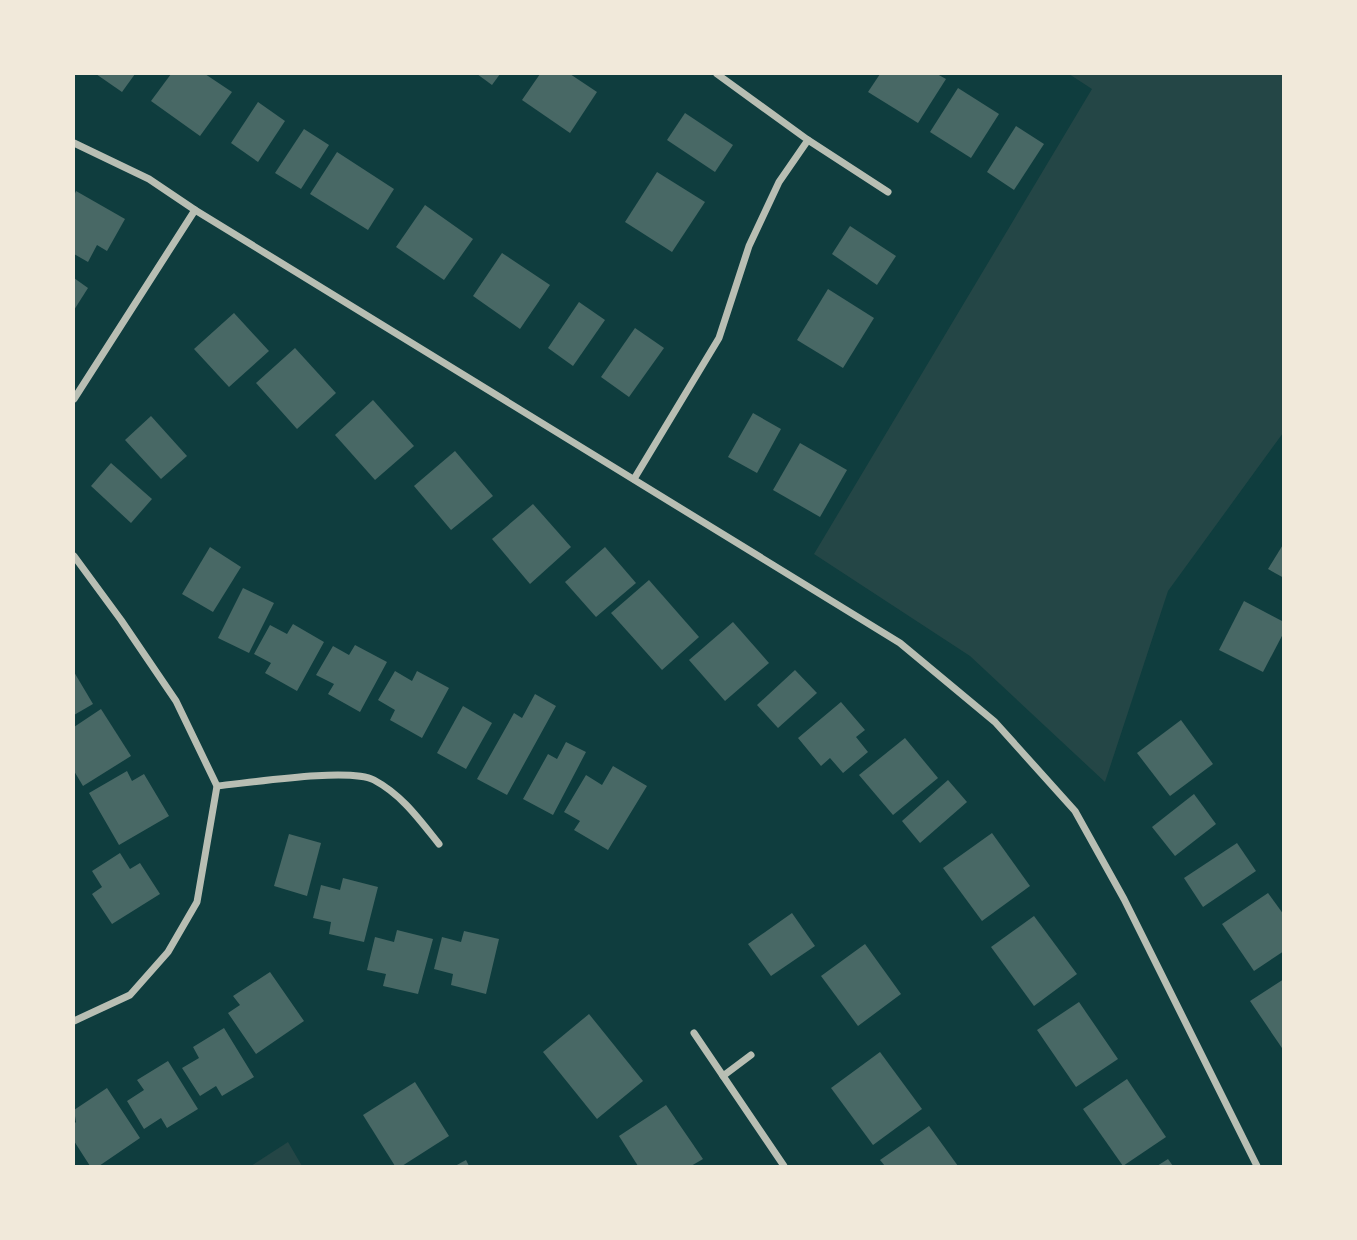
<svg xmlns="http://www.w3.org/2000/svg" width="1357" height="1240" viewBox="0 0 1357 1240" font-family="'Fira Sans',sans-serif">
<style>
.green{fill:#244646}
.building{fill:#486865}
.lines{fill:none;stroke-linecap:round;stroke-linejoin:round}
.minor{stroke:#b8beb3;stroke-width:7}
</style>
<rect width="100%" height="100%" fill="#0f3d3e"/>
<g class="green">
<path d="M1069,74H1283V433L1168,591L1105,782L970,656L814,554L1092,89Z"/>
<path d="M288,1142L302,1166H251Z"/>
</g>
<g class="building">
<path d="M96,74H135L122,92Z"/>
<path d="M171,74H205L232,92L200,136L151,101Z"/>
<path d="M477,74H500L492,85Z"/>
<path d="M540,74H570L597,92L570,133L522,100Z"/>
<path d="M880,74H937L946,79L918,123L868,92Z"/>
<path d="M958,88L999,114L971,158L930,132Z"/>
<path d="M258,102L285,121L258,162L231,143Z"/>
<path d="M685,113L733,145L715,172L667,140Z"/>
<path d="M1016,126L1044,144L1014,190L987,172Z"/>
<path d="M304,129L329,145L301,189L275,173Z"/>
<path d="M337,152L394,189L368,230L310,194Z"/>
<path d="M657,172L705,202L672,252L625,222Z"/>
<path d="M76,191L125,219L107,251L97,245L88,262L74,254V196Z"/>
<path d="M425,205L473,239L444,280L396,247Z"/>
<path d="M850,226L896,256L877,285L832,254Z"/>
<path d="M502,253L550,285L520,329L473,296Z"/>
<path d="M74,278L88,288L74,310Z"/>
<path d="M828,289L874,318L843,368L797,340Z"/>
<path d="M579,302L605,320L573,366L548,348Z"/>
<path d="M234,313L269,351L229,387L194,349Z"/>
<path d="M635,328L664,348L629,397L601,377Z"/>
<path d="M295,348L336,393L297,429L256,383Z"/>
<path d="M373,400L414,446L375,480L335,435Z"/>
<path d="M753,413L781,429L757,473L728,457Z"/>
<path d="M151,416L187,456L161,479L125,440Z"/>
<path d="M800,443L847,470L820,517L773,490Z"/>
<path d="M455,451L493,496L451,530L414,486Z"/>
<path d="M111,463L152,499L131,523L91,486Z"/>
<path d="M533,504L571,547L530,584L492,539Z"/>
<path d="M1284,543V578L1268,569Z"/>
<path d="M210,547L241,567L213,612L182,594Z"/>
<path d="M605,547L636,583L596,617L565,582Z"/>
<path d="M649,580L699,637L662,670L611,613Z"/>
<path d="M243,588L274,603L249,653L218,638Z"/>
<path d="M1244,601L1284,622V632L1263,672L1219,650Z"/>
<path d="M733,622L769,663L725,701L689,660Z"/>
<path d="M293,624L324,642L297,691L265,673L271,663L254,654L270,625L287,634Z"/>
<path d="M355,645L387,662L360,712L328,694L334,684L316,675L333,646L349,655Z"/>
<path d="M795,670L817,693L778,728L757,705Z"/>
<path d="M395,671L412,681L417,671L449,688L422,738L390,720L395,710L378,700Z"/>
<path d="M74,672L93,704L74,715Z"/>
<path d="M535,694L556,706L507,795L477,779L514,713L522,718Z"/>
<path d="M841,702L865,730L856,737L868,752L843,773L830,758L821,766L798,738Z"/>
<path d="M463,706L492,723L466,769L437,753Z"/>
<path d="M101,709L131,756L83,786L74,771V727Z"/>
<path d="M1181,720L1213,764L1170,796L1137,753Z"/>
<path d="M905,738L938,778L893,815L859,775Z"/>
<path d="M566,742L586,752L553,815L523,799L548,754L557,759Z"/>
<path d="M613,766L647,786L608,850L574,830L580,821L564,812L586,775L602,785Z"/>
<path d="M127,771L132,781L144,774L169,816L119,845L89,793Z"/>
<path d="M948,780L967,802L920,843L902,821Z"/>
<path d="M1194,794L1216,824L1175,856L1152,827Z"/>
<path d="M992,833L1030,886L982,921L943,868Z"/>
<path d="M289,834L321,843L307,896L274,886Z"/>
<path d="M1237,843L1256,871L1203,907L1184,878Z"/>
<path d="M120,853L130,869L140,863L160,894L112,924L92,894L102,887L92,871Z"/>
<path d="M343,878L378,887L364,942L329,934L331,922L313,918L321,885L340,890Z"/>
<path d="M1268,893L1284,915V951L1254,971L1222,924Z"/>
<path d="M792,913L815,946L771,976L748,944Z"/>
<path d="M1034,916L1077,974L1034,1006L991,947Z"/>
<path d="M397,930L433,939L418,994L383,986L386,974L367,970L375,937L394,942Z"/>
<path d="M464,931L499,939L486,994L451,985L453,974L434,969L442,937L461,942Z"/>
<path d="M865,944L901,994L858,1026L821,976Z"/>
<path d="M270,972L304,1021L256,1054L228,1013L240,1005L233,996Z"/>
<path d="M1284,979V1051L1250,1001Z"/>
<path d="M1079,1002L1118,1059L1076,1087L1037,1030Z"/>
<path d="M589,1014L643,1081L597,1119L543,1052Z"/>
<path d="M224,1028L254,1077L222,1096L216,1086L200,1096L182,1068L199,1058L193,1047Z"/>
<path d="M880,1052L922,1109L873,1145L831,1088Z"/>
<path d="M168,1061L198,1109L167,1128L161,1118L144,1129L127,1101L144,1090L137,1080Z"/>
<path d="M1127,1079L1166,1137L1123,1166L1083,1109Z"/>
<path d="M415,1082L449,1136L402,1166H395L363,1115Z"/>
<path d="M107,1088L140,1138L99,1166H90L74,1141V1124L76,1122L74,1110Z"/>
<path d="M666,1105L703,1159L691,1166H638L619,1136Z"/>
<path d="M929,1126L958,1166H885L880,1160Z"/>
<path d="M1168,1159L1173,1166H1157Z"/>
<path d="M466,1160L469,1166H455Z"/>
</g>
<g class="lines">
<g class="minor">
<path d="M808,140L888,192"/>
<path d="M74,143L149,179L195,210L900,643L995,722L1075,811L1124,899L1257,1166"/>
<path d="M74,399L195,210"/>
<path d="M634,479L719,338L749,246L779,182L808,140L717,74"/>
<path d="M74,556L121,620L176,701L217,786L197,902L168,952L130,995L74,1021"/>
<path d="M217,786C249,783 349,767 374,780C402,795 419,819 439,844"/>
<path d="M694,1033L784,1166"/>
<path d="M723,1076L751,1055"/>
</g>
</g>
<rect width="1357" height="1240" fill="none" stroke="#f1e9da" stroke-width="150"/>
</svg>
